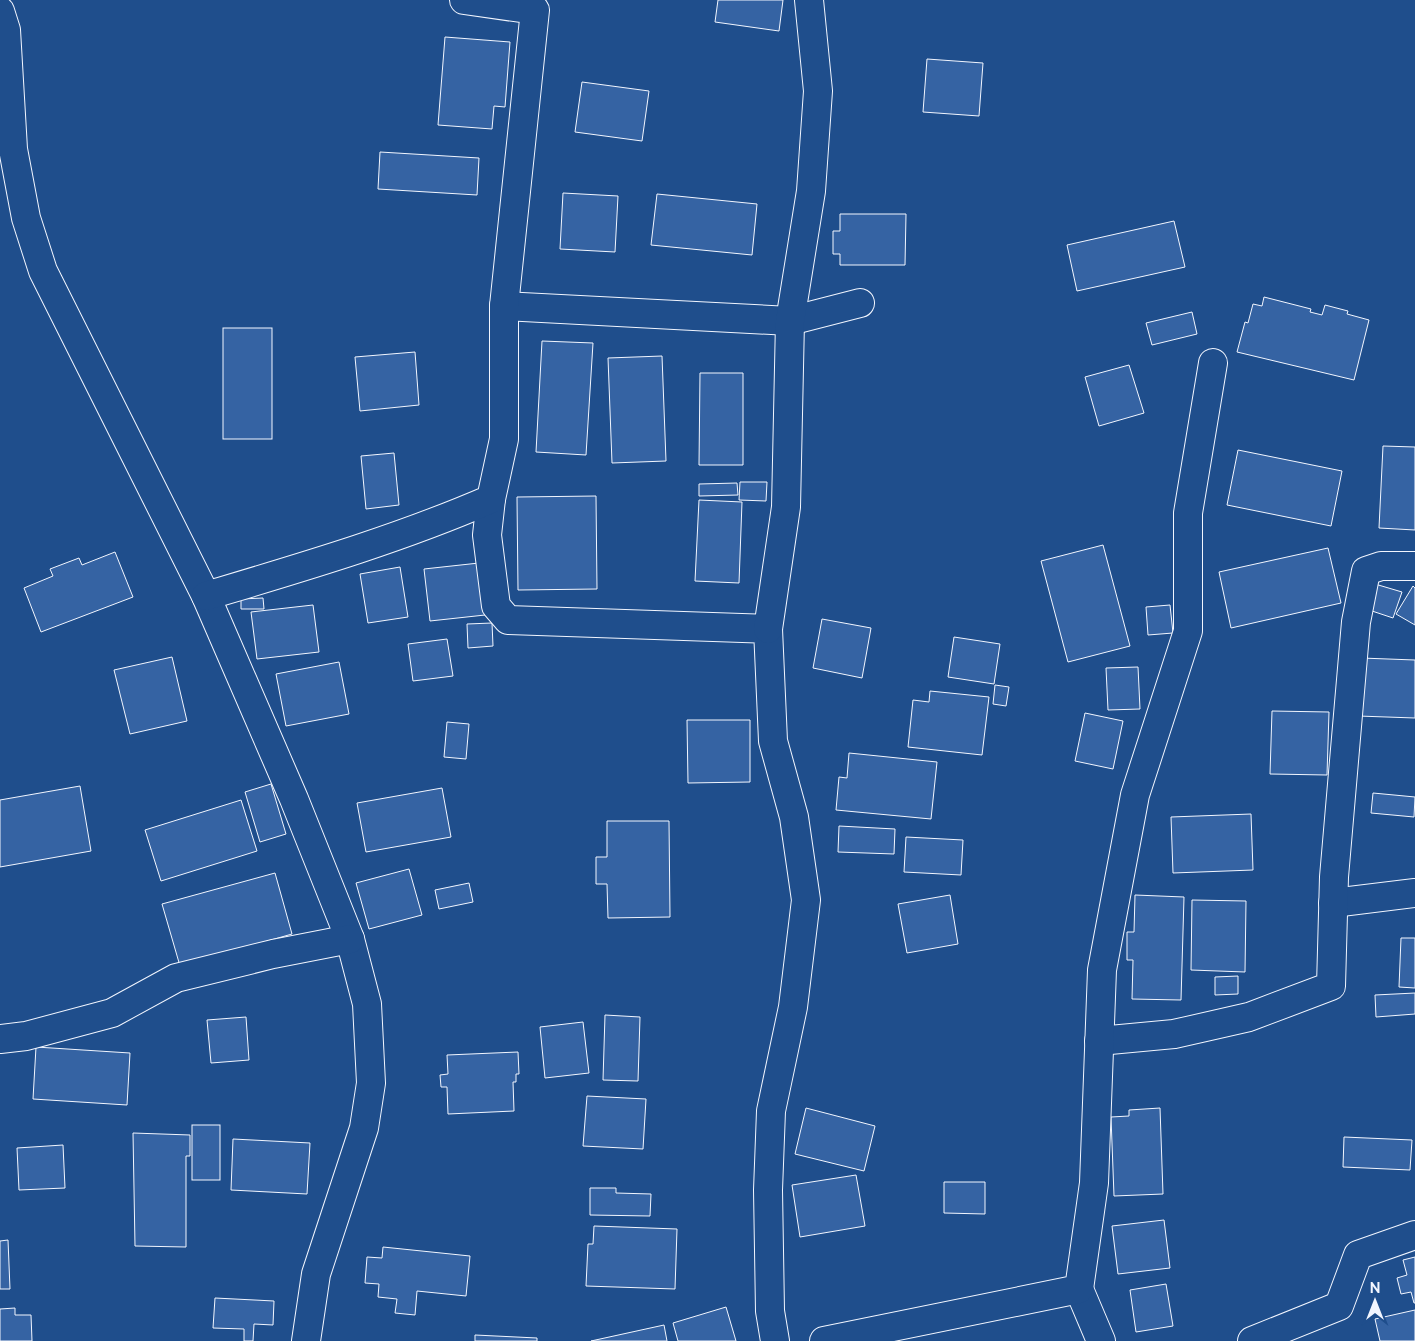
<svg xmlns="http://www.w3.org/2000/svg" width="1415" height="1341" viewBox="0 0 1415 1341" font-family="Raleway,sans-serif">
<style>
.building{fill:#3563a3;stroke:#f2f6ff}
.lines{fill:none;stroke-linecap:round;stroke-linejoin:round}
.minor-casing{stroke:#f2f6ff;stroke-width:30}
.minor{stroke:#1f4e8c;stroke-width:28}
</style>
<rect width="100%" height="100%" fill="#1f4e8c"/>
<g class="building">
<path d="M718,0H783L779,31L715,22Z"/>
<path d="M445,37L510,42L505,107L494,106L492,129L438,125Z"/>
<path d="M927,59L983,63L979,116L923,112Z"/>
<path d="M582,82L649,91L642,141L575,132Z"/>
<path d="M380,152L479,158L477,195L378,189Z"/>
<path d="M563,193L618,196L615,252L560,249Z"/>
<path d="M657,194L757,204L752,255L651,245Z"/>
<path d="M840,214H906L905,265H840V254H833V231H840Z"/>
<path d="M1174,221L1185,267L1077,291L1067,245Z"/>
<path d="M1264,297L1311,309L1310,312L1322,315L1325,305L1348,311L1347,314L1369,320L1354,380L1237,352L1245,322L1248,323L1253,304L1262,306Z"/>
<path d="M1192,312L1197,334L1152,345L1146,323Z"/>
<rect x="223" y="328" width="49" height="111"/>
<path d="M542,341L593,343L586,455L536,452Z"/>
<path d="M415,352L419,405L360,411L355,357Z"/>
<path d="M662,356L666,461L612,463L608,358Z"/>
<path d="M1129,365L1144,413L1099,426L1085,377Z"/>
<path d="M700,373H743V465H699Z"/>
<path d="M1383,446L1415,447V530L1379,528Z"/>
<path d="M1238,450L1342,471L1331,526L1227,505Z"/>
<path d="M394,453L399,505L366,509L361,456Z"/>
<path d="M740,482H767L766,501L739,500Z"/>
<path d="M737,483L738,495L699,496V484Z"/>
<path d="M596,496L597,589L518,590L517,497Z"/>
<path d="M699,500L742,502L739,583L695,581Z"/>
<path d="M1103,545L1130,646L1068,662L1041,561Z"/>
<path d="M1328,548L1341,603L1231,628L1219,572Z"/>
<path d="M115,552L133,597L41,632L24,588L53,576L50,569L79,558L82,565Z"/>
<path d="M479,563L485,615L430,621L424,569Z"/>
<path d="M400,567L408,617L368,623L360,574Z"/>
<path d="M1375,584L1402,592L1393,618L1366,609Z"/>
<path d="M1413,586L1415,588V625L1396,614Z"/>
<path d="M263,598L264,609H241V599Z"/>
<path d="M313,605L319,652L257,659L251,612Z"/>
<path d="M1170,605L1173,633L1148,635L1146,607Z"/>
<path d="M822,619L871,628L862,678L813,668Z"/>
<path d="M492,623L493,646L468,648L467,624Z"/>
<path d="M954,637L1000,644L994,684L948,677Z"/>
<path d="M447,639L453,676L413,681L408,644Z"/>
<path d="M172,657L187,721L130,734L114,670Z"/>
<path d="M1361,658L1415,660V718L1358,716Z"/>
<path d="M339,662L349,714L286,726L276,674Z"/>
<path d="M1138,667L1140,709L1108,710L1106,668Z"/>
<path d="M995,685L1009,687L1006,706L993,704Z"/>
<path d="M930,691L989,697L982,755L908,747L913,700L929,702Z"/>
<path d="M1272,711L1329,712L1327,775L1270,774Z"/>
<path d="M1085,713L1123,721L1113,769L1075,761Z"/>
<path d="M687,720H750V782L688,783Z"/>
<path d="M447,722L469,724L466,759L444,757Z"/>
<path d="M849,753L937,762L931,819L836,810L839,777L847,778Z"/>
<path d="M271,784L286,834L260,842L245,792Z"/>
<path d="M80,786L91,851L0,867V800Z"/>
<path d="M442,788L451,837L366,852L357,803Z"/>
<path d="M1373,793L1415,797L1414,817L1371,813Z"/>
<path d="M241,800L257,851L161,881L145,830Z"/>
<path d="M1251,814L1253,870L1173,873L1171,817Z"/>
<path d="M607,821H669L670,917L608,918L607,884H596V857H607Z"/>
<path d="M839,826L895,829L894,854L838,852Z"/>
<path d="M906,837L963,840L961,875L904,872Z"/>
<path d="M409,869L422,915L369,929L356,883Z"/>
<path d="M275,873L292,934L180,966L162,904Z"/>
<path d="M469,883L473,902L439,909L435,890Z"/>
<path d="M950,895L958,944L907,953L898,904Z"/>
<path d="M1135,895L1184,897L1181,1000L1132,999L1133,960H1127V932H1134Z"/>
<path d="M1192,900L1246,901L1245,972L1191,970Z"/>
<path d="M1401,938H1415V988L1399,987Z"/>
<path d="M1238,976V994L1215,995V977Z"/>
<path d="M1415,993V1014L1376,1017L1375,995Z"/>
<path d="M605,1015L640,1017L638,1081L603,1080Z"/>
<path d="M246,1017L249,1060L211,1063L207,1020Z"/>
<path d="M583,1022L589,1073L545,1078L540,1027Z"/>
<path d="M36,1047L130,1053L127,1105L33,1099Z"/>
<path d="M518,1052L519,1074H516V1082H513L514,1111L448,1114L447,1087H441L440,1075L448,1074L447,1055Z"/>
<path d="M587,1096L646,1099L643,1149L583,1146Z"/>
<path d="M806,1108L875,1126L864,1171L795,1154Z"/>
<path d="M1160,1108L1163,1194L1114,1196L1111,1117L1129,1116V1110Z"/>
<rect x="192" y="1125" width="28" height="55"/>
<path d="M133,1133L190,1135V1156H186V1247L135,1246Z"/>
<path d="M1344,1137L1412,1140L1410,1170L1343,1167Z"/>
<path d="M233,1139L310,1143L307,1194L231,1190Z"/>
<path d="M63,1145L65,1188L19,1190L17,1148Z"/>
<path d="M856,1175L865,1226L800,1237L792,1185Z"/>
<path d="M944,1182H985V1214L944,1213Z"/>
<path d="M590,1188H616V1193L651,1194L650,1216L590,1215Z"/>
<path d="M1164,1220L1170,1268L1118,1274L1112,1226Z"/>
<path d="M594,1226L677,1229L675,1289L586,1286L588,1244H593Z"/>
<path d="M8,1240L10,1289H0V1241Z"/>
<path d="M383,1247L470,1256L466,1296L417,1291L415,1315L395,1313L397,1299L378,1297L379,1284L365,1283L367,1257L382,1258Z"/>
<path d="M1415,1257V1303H1414L1411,1292L1401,1294L1397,1278L1407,1275L1403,1260Z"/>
<path d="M1166,1284L1173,1326L1136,1332L1130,1290Z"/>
<path d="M215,1298L274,1301L273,1325L254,1324L253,1341H244V1329L213,1328Z"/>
<path d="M726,1307L736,1341H678L673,1323Z"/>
<path d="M15,1308V1315H31L32,1341H0V1309Z"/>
<path d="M1415,1310V1341H1380L1375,1319Z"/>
<path d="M664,1325L667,1341H591Z"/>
<path d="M475,1335L537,1338V1341H475Z"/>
</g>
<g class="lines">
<defs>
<g id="minor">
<path d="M0,11L6,30L13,149L26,218L43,271L206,596L294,799L350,939L367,1004L371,1083L364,1128L316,1274L306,1341"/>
<path d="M504,306L790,321L860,303"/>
<path d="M491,499L487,535L496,606L508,620L768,629L773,741L794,817L806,900L793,1007L771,1111L768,1190L770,1311L775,1341"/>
<path d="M206,596C303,567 399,539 491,499L504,439V306L535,10L464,0"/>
<path d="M768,629L786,507L790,321L811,191L818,91L809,0"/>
<path d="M1333,903L1415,893"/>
<path d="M0,1039L26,1036L112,1013L176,978L273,954L350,939"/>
<path d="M1099,1041L1174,1034L1249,1017L1331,986L1334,877L1356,622L1366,571L1381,566H1415"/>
<path d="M1079,1289L1101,1341"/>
<path d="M824,1341L1079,1289L1094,1183L1102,970L1135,795L1188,631V513L1213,363"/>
<path d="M1252,1341L1339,1306L1358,1255L1415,1235"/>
</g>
</defs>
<use href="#minor" class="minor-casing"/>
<use href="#minor" class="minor"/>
</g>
<g transform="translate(1375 1301)" stroke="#1f4e8c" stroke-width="4" paint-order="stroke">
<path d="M0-4L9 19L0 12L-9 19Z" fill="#f2f6ff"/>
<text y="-8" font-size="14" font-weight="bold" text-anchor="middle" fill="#f2f6ff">N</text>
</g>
</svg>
